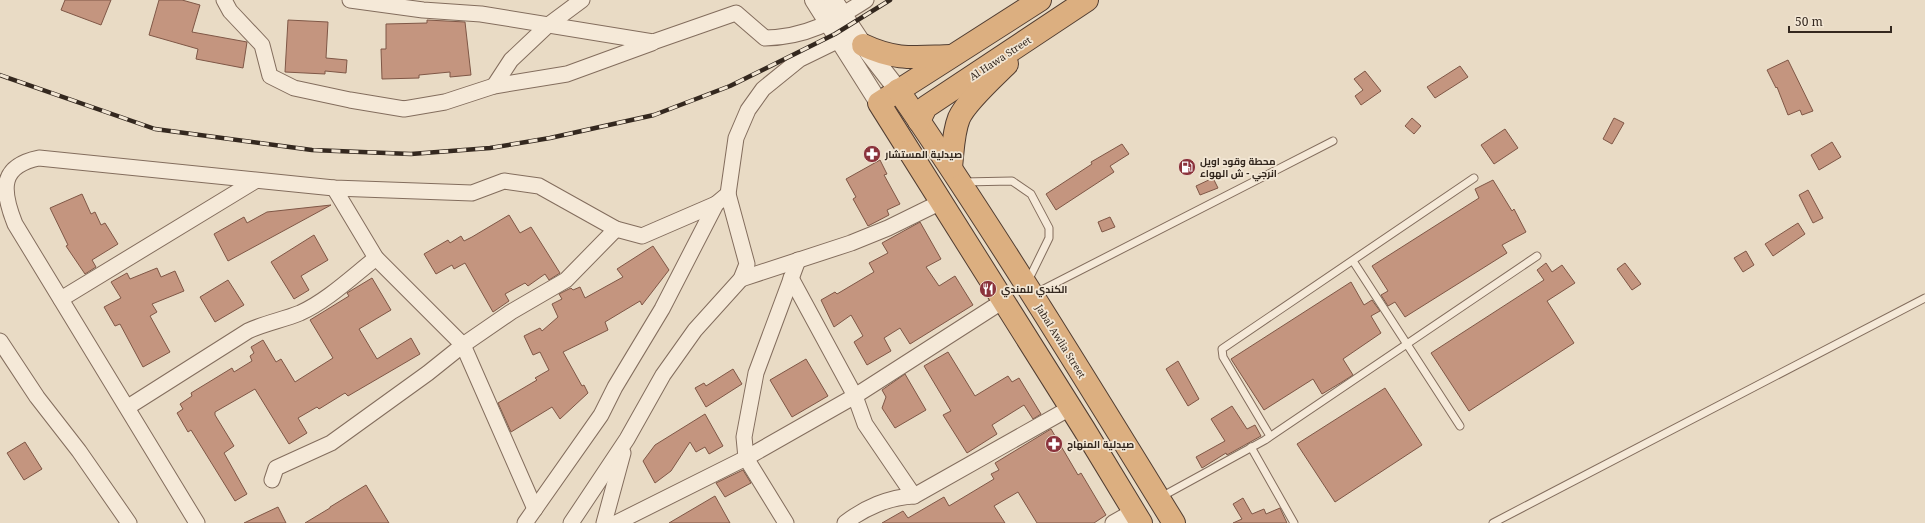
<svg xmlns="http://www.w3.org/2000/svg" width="1925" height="523" viewBox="0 0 1925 523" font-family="'Noto Serif',Cairo,serif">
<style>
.building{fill:#c4957f;stroke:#7f5746}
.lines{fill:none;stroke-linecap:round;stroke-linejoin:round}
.service-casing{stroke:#836d5d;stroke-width:9}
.minor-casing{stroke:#836d5d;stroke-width:17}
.tertiary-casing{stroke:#836d5d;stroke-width:20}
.trunk-casing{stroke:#513d31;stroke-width:24}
.service{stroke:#f5e9d8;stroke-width:7}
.minor{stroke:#f5e9d8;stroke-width:15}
.tertiary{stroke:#f5e9d8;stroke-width:18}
.trunk{stroke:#dcaf80;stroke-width:22}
.rail-casing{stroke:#34281f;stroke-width:4.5}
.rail{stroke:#f2e6d4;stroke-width:3;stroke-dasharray:9;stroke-linecap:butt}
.labels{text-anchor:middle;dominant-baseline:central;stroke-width:3.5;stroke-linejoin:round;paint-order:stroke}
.street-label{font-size:10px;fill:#34281f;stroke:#f2e6d4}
.poi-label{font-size:10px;font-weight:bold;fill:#34281f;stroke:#f2e6d4;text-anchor:start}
</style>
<rect width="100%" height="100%" fill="#e9dbc5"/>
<g class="building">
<path d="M65,0H111L101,25L61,10Z"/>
<path d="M159,0H182L200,5L192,32L247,42L243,68L196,59L198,49L149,35Z"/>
<path d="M288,20L328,22L326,58L347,60L346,73L325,71V74L285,72Z"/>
<path d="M427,20L465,22L471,75L450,77V72L419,75V78L382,79L381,49H386V24L427,23Z"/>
<path d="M1788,60L1813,111L1802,115L1800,110L1788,115L1777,87L1776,88L1767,70Z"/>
<path d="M1460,66L1468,77L1435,98L1427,87Z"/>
<path d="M1365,71L1381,91L1361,105L1355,96L1363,90L1354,79Z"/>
<path d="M1412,118L1421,126L1414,134L1405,126Z"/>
<path d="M1614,118L1624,123L1612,144L1603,139Z"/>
<path d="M1505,129L1518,148L1494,164L1481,145Z"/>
<path d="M1832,142L1841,157L1819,170L1811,155Z"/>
<path d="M1122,144L1129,154L1110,166L1114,172L1056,210L1046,194L1092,164L1091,162Z"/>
<path d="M880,160L887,174L884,175L900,204L887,210L889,215L868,226L853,199L856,197L846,179Z"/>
<path d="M1213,178L1218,188L1200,195L1196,186Z"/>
<path d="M1493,180L1512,211L1514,209L1526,232L1502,245L1507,253L1405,317L1395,302L1388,306L1381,295L1388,291L1372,266L1479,198L1475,189Z"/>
<path d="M1808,190L1823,218L1813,223L1799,195Z"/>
<path d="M82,194L91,214L95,212L101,225L105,223L118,244L92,260L96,267L85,274L66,246L68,245L50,208Z"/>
<path d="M331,205L228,261L214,234L244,217L247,223L267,212Z"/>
<path d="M509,215L520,233L531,227L560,273L549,280L545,274L528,286L525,283L505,294L509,301L493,312L465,263L454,269L452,265L436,274L424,254L448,240L450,243L461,236L464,241L472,237Z"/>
<path d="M1110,217L1115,227L1102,232L1098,222Z"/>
<path d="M920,222L941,259L926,267L939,286L955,276L973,305L910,344L900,328L884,338L891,351L867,365L854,342L863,336L851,315L834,327L821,300L835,292L837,294L874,272L869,263L888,253L882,243Z"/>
<path d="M1798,223L1805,234L1773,256L1765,244Z"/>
<path d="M314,235L328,260L301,276L309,290L294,299L271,262Z"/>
<path d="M653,246L669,270L642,305L640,301L605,322L608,330L563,352L582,386L584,385L588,393L560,419L552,407L511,432L498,403L537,380L535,378L549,370L540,352L533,355L524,336L540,328L542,331L558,317L552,304L562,299L559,294L571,288L573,290L580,287L585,298L623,277L617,269Z"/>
<path d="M1746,251L1754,265L1743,272L1734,258Z"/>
<path d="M1546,263L1552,272L1562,265L1575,283L1547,301L1574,343L1469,411L1431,353L1544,280L1537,270Z"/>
<path d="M1625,263L1641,284L1632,290L1617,269Z"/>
<path d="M157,268L161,277L175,271L184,291L152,304L157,312L150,316L170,352L143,367L120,324L115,326L104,307L121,298L111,282L127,273L130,279Z"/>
<path d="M372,278L391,310L359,329L377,359L411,338L420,354L348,396L345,393L319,409L317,407L298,418L307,433L289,444L255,389L215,412V415L234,446L224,453L247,494L235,501L191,430L188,432L177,413L183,409L180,404L192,396L191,393L232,368L234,372L252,361L250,356L254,353L251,347L263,340L276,362L281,359L295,382L333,358L310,320L349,296L347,293Z"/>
<path d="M228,280L244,305L215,322L200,297Z"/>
<path d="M1351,282L1364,305L1372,300L1380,311L1371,316L1381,333L1343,359L1353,375L1342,382L1322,394L1313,379L1264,410L1231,359Z"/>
<path d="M948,352L975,396L1008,376L1012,382L1019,378L1041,414L1033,419L1024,405L992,425L997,434L967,453L943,415L951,411L924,366Z"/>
<path d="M806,359L828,396L792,417L770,380Z"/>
<path d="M1178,361L1199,399L1188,406L1166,369Z"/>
<path d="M733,369L742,384L706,407L695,388L704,383L706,386Z"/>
<path d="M905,374L926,410L895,428L882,408L886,397L882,390Z"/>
<path d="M1385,388L1422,445L1335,502L1297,444Z"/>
<path d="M1232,406L1247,429L1255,425L1261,436L1227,455L1226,453L1202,468L1196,457L1225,441L1211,419Z"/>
<path d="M705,414L723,446L709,454L705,447L696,452L690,442L671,471L655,483L643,461L655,445Z"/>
<path d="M1051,429L1078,475L1081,473L1106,515L1094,523H1037L1018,492L994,506L1005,523H882L903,511L908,518L944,497L949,506L994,479L991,474L999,470L995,463Z"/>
<path d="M25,442L42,469L24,480L7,453Z"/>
<path d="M743,470L751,483L725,497L716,483Z"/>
<path d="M366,485L389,523H305L330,508V507Z"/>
<path d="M715,496L730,523H669Z"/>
<path d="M1243,498L1252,514L1264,509L1266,514L1280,508L1287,523H1233L1242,519L1233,504Z"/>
<path d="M278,507L286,523H244Z"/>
</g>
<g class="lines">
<defs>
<g id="service">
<path d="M963,182L1012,181L1031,194L1049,228V238L1028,281"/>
<path d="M1353,261L1460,426"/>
<path d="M1034,294L1333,141"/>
<path d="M1270,436L1223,357L1222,349L1474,178"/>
<path d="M1251,447L1294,523"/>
<path d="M1161,497L1265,440L1537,256"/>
<path d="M1493,523L1925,298"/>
</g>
<g id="minor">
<path d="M224,0L230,11L262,45L270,76L294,88L350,100L404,109L445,102L494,86L567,74L652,43"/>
<path d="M350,0L423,10L481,14L653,42L736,13L765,38C807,37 832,22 866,0"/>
<path d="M494,86L511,60L547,26L582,0"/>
<path d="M334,188L376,258L463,345L535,509"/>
<path d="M791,278L855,396L865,424L914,496"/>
<path d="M741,279L851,243L888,228L941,202"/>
<path d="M61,299L255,181"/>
<path d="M0,341L37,397L79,451L129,523"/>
<path d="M128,407L248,331C265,323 283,320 300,313C327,301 353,276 376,258"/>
<path d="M272,480L276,468L331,443L428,373L463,345L511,312L566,280L616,229"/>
<path d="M197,523L15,224C1,189 0,166 39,158L334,188L472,193L504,181L539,186L616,229L642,236L716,204"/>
<path d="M525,523L601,415L615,387L662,309L716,204L728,194L736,138L748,110L763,89L800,59L839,40"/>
<path d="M571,523L627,439L663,375L695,330L741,279L747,264L728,194"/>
<path d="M604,523L623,453"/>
<path d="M616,523L746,458L855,396L1003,301"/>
<path d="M786,523L746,458L744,437L756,373L798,260"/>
<path d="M845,523C864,508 889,497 914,496L1070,408"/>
<path d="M1113,523L1134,511"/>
</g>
<g id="tertiary">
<path d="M814,0L879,103"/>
<path d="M833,0L863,45L898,90"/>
</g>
<g id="trunk">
<path d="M1040,0L879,103L1084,429L1141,523"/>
<path d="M863,45C897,61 915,57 951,56"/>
<path d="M898,90C995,231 1084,377 1174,523"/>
<path d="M919,121L926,107L1087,0"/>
<path d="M951,167C953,150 953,133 959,118C966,102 994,77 1007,64"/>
</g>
</defs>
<use href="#service" class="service-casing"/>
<use href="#minor" class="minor-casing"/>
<use href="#tertiary" class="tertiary-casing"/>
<use href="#trunk" class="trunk-casing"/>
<use href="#service" class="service"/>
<use href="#minor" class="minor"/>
<use href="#tertiary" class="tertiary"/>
<use href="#trunk" class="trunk"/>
<defs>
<path id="rail" d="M0,75L155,129L312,150L411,154L490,148L550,138L654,115L730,86L835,34L890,0"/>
</defs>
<use href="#rail" class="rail-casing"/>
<use href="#rail" class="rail"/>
</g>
<defs>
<symbol id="pharmacy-disc" viewBox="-11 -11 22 22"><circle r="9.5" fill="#8b333c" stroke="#f2e6d4"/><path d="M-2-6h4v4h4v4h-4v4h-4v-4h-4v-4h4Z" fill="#fff"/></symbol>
<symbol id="fuel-disc" viewBox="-11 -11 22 22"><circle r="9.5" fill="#8b333c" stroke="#f2e6d4"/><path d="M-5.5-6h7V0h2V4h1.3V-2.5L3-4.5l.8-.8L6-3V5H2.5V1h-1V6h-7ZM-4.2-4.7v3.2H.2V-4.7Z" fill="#fff"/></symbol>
<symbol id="restaurant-disc" viewBox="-11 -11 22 22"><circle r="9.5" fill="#8b333c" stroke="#f2e6d4"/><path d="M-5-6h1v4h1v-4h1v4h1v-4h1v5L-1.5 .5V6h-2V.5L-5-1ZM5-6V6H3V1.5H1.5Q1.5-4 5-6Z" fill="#fff"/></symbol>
</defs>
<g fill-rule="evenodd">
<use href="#pharmacy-disc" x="862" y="144" width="20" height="20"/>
<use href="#fuel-disc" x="1177" y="157" width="20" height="20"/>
<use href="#restaurant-disc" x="978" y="279" width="20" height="20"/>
<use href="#pharmacy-disc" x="1044" y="434" width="20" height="20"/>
</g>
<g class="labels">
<g class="street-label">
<text transform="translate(1000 58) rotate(-33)">Al Hawa Street</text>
<text transform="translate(1061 341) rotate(58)">Jabal Awlia Street</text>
</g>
<g class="poi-label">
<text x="885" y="154">صيدلية المستشار</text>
<text x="1200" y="161">محطة وقود اويل<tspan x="1200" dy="12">انرجي - ش الهواء</tspan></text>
<text x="1001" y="289">الكندي للمندي</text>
<text x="1067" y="444">صيدلية المنهاج</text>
</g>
</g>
<path d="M1789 26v6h102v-6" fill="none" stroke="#34281f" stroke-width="2"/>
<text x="1795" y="26" font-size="12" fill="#34281f" stroke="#f2e6d4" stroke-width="3" paint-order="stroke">50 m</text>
</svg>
